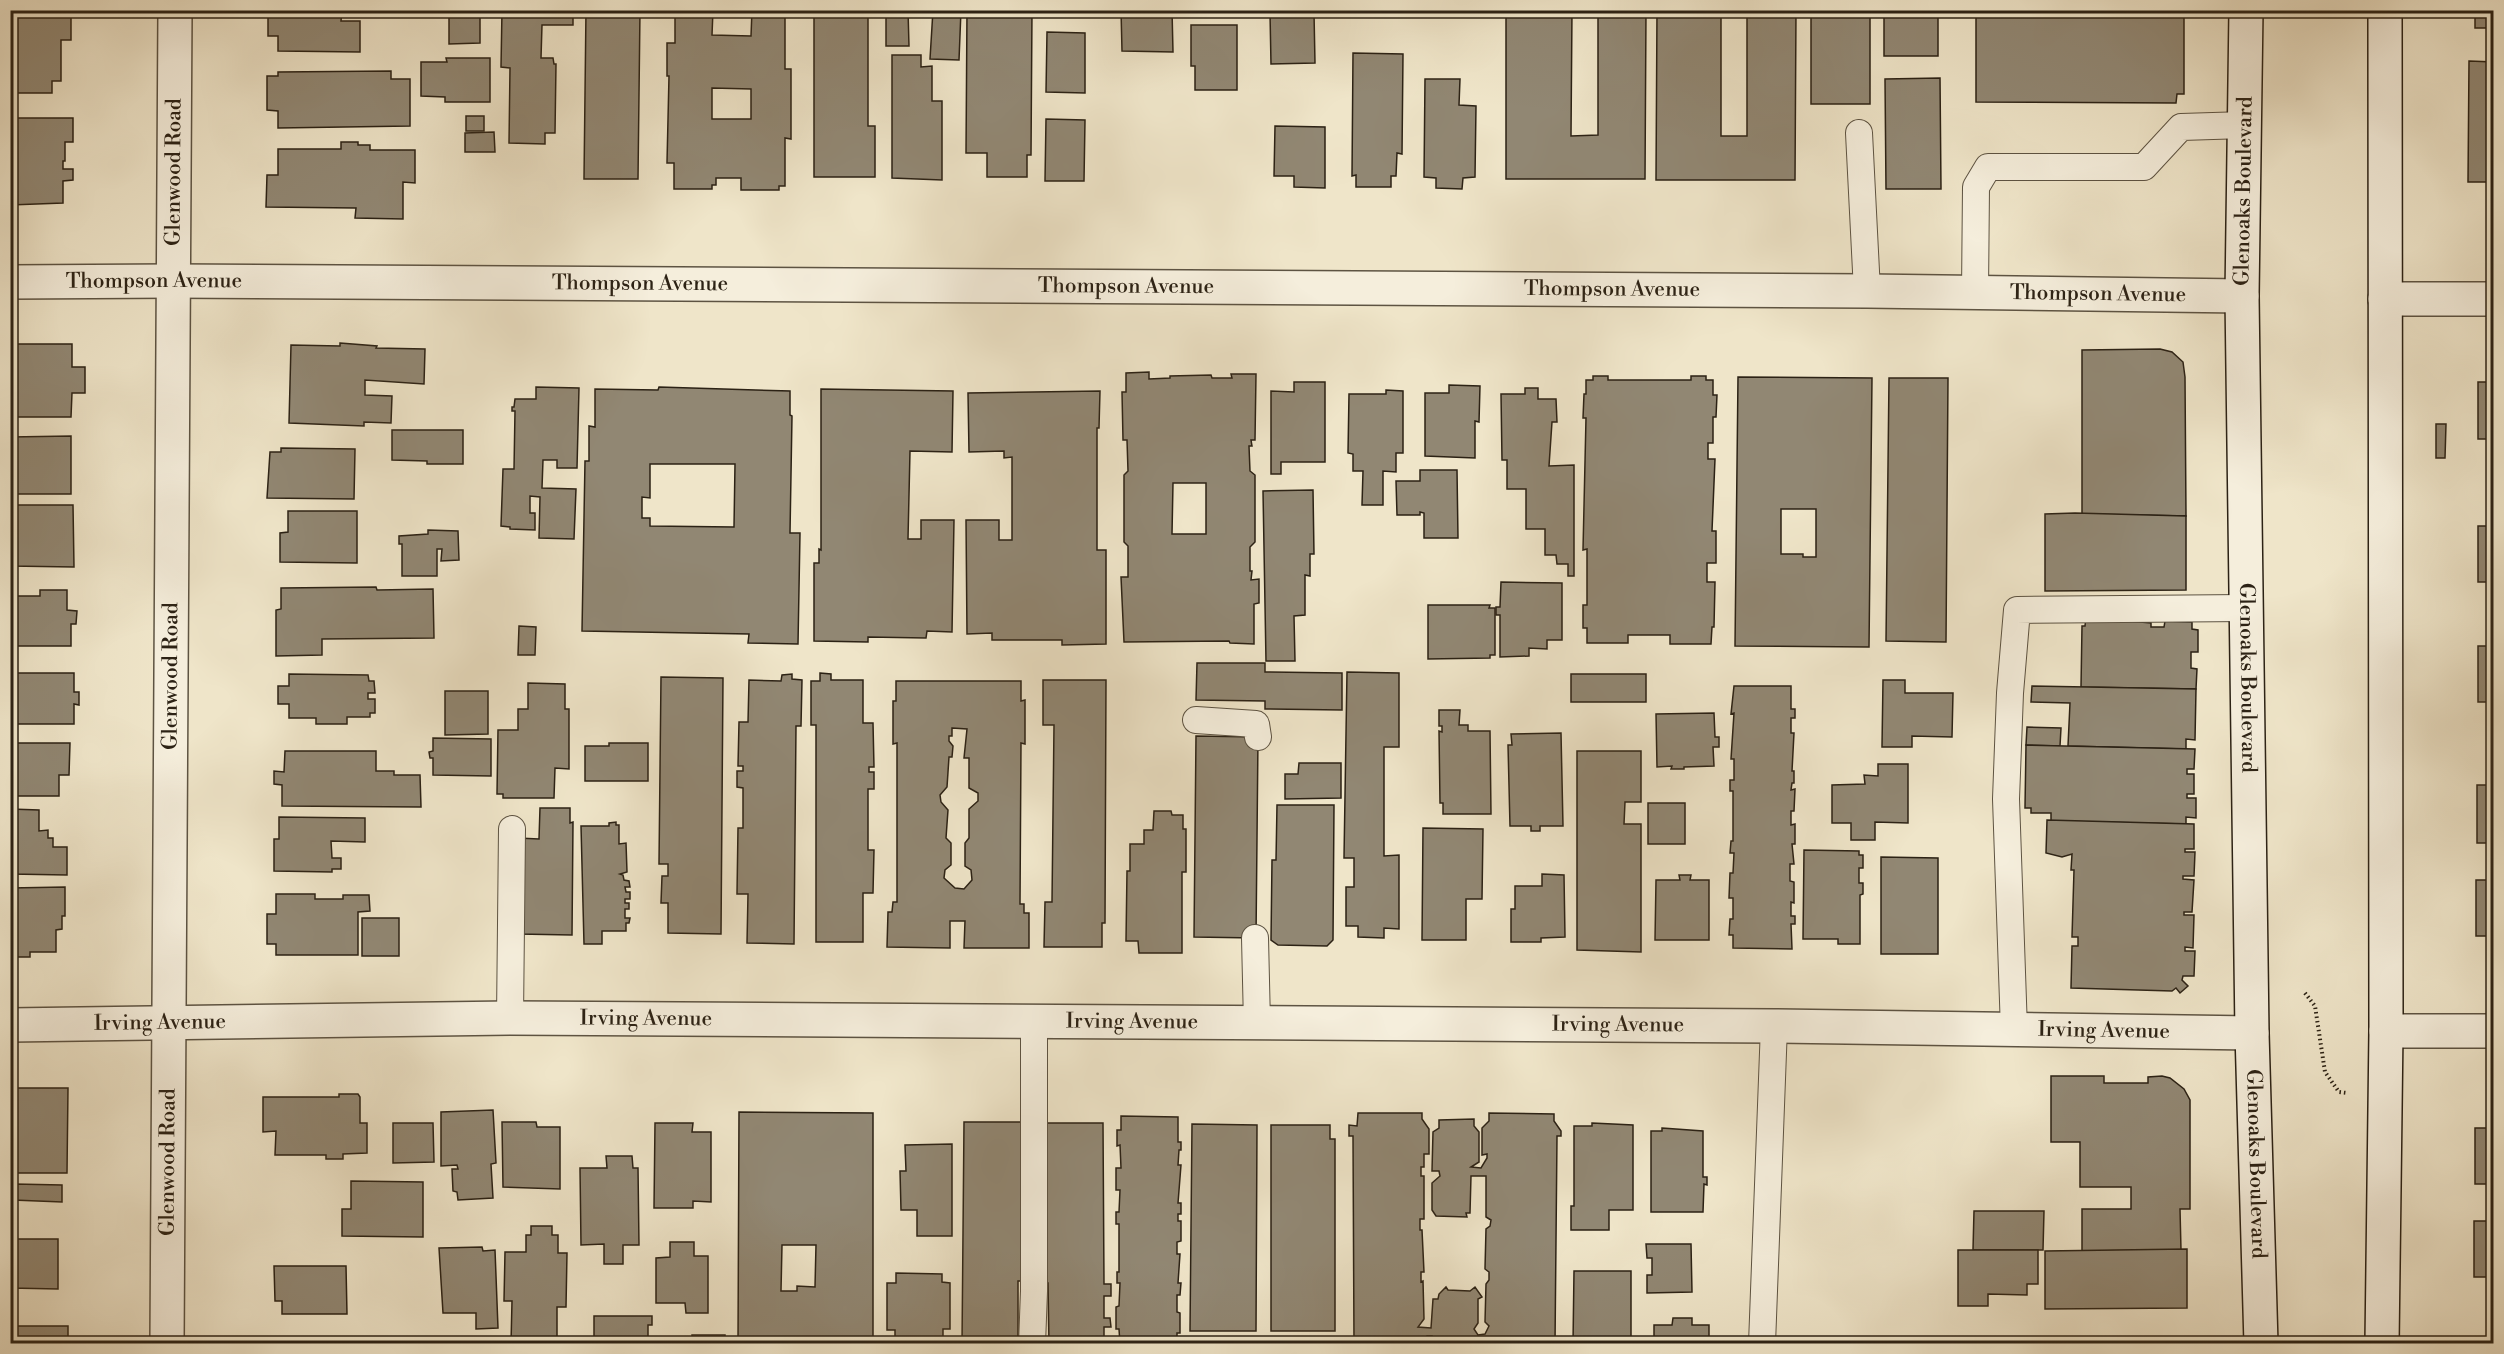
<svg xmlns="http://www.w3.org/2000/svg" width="2504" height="1354" viewBox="0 0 2504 1354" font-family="'Libre Bodoni',serif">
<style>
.building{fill:#918773;stroke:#2c2215;stroke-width:1.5;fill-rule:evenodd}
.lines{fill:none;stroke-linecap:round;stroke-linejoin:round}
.service-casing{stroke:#5d5342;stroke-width:28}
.minor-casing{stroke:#5d5342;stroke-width:36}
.secondary-casing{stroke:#2c2215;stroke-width:36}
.path{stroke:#2c2215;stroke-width:4;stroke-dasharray:1.5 3;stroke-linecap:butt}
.service{stroke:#f5eedc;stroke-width:26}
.minor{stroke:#f5eedc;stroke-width:33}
.secondary{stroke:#f5eedc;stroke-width:33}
.labels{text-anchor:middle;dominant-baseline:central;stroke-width:6;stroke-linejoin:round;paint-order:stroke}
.street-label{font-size:21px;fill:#2c2215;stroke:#f5eedc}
</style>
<rect width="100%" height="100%" fill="#efe5c9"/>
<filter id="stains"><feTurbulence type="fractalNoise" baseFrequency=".00333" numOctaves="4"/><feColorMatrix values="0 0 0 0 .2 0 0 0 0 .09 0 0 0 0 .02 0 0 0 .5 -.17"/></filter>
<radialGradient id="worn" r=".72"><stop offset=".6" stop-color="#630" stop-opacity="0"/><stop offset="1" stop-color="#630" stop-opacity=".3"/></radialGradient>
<g class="building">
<path d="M10,10H71V40H61V81H52V93H10Z"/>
<path d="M268,10H342L341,21H360V52L278,51V36H268Z"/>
<path d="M449,10H480V43L449,44Z"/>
<path d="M502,10H573V25H542L541,58H553L554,64H556L555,133H545V144L509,143L510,68L501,67Z"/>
<path d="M586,10H640L638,179H584Z"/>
<path d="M675,10H713L712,35L751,36L752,10H785V69H791V139L785,138V186H779V190H741V178H716V185H712V189H674V163H667L669,76H667V43H675ZM712,88L751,89V119H712Z"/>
<path d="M814,10H868V126H875V177H814Z"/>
<path d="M886,10H908L909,46H886Z"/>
<path d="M933,10H961L959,60L930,59Z"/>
<path d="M967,10H1032L1031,155H1027V177H987V153H966Z"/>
<path d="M1121,10H1172L1173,52L1122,51Z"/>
<path d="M1506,10H1572L1571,136L1598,135V10H1646L1645,179H1506Z"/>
<path d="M1657,10H1721V136H1747V10H1796L1795,180H1656Z"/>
<rect x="1811" y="10" width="59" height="94"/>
<rect x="1884" y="10" width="54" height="46"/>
<path d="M1976,10H2184V94H2177L2176,103L1976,102Z"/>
<rect x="2475" y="10" width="19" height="18"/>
<path d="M1270,13H1314L1315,63L1271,64Z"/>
<path d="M1191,25H1237V90H1195V66H1191Z"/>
<path d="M1047,32L1085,33V93L1046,92Z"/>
<path d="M1353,53L1403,54L1402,154L1397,153L1396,176H1391V187H1356V175L1352,176Z"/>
<path d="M892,55H921V67L932,66V101H942V180L892,178Z"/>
<path d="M446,58H490V102H445V97L421,96V62H447Z"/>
<path d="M2469,61L2494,62V186L2493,182H2468Z"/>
<path d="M391,71V79H410V126L278,128V111L267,110V76H278V72Z"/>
<path d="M1940,78L1941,189H1886L1885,79Z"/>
<path d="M1425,79H1460L1459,105L1476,106L1475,177L1463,178L1462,189L1436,188V178L1424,177Z"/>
<rect x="466" y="116" width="18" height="15"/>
<path d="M10,118H73V142H65V161H63V169H73V180L63,181V203L10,205Z"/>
<path d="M1046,119L1085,120L1084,181H1045Z"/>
<path d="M1275,126L1325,127V188L1294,187V176H1274Z"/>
<path d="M494,132L495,152H465V133Z"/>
<path d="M341,142H358V145H370V150H415V183L403,182V219L355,218L356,208L266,207L267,175H278V149H341Z"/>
<path d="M340,343L377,346L376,348L425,349L424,384L365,380V395L392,396L391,423L364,422V426L289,423L291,345L340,346Z"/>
<path d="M10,344H72V367H85V393H72L71,417H10Z"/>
<path d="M2160,349L2172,352L2183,362L2185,377L2186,516L2082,514V350Z"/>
<path d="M1149,372V379L1170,378V376L1211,375L1212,378H1232L1231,374H1256L1255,440H1251L1252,446H1249L1250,471L1255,475V542L1250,547V571H1252L1251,580L1259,579V603L1254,604V644L1230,643L1229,641L1124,642L1121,577H1128V546L1124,542V475L1128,471L1127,440H1123L1122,392H1126V373ZM1173,483H1206V534H1172Z"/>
<path d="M1593,376H1608V380H1691V376H1706V380H1713V395H1717L1716,417H1713V443H1708V459H1715L1712,531H1716V563H1707V582H1715L1714,627H1712L1711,644H1670V635H1628V643H1587V628H1583V605H1587V549L1583,550L1586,418H1583L1584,394H1586V380H1593Z"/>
<path d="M1738,377L1872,378L1869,647L1735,646ZM1781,509H1816V557H1803V554H1781Z"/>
<path d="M1889,378H1948L1946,642L1886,641Z"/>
<path d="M1294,382H1325V462H1281V474H1271V391L1294,392Z"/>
<rect x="2478" y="382" width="16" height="57"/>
<path d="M1449,385L1480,386L1479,422L1475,421V458L1425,456V393H1449Z"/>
<path d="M536,387L579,388L577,468H557V460H543L542,488L576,489L574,539L539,538L540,497L530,496V513H535V530L510,529V527L501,526L503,469H514L515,411H512V407H514L515,399H536Z"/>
<path d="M659,387L790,391V415L792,416L790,533H800L798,644L748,643L749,634L582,631L585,461H589V426L595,427V389L658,390ZM650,464H735L734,527L650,526V518H642V497L650,498Z"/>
<path d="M1525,388H1538V399H1556L1557,422H1552L1549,466L1574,465V576H1568V564H1557L1556,555H1545V529H1526V489H1507V460H1502L1501,394H1525Z"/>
<path d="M821,389L953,391L952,452L910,451L908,539H921V520H954L952,632L927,631L926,638L868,637V642L814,641V563H819V549L821,550Z"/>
<path d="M1386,390L1403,391V453H1396V472L1383,471V505H1362L1363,471H1353V454L1348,453L1349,394H1386Z"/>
<path d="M1100,391L1099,428H1097V550H1106V644L1062,645V640H992V633L967,634L966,520H999V540H1012V457L1004,458V451L969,452L968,393Z"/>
<path d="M2436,424H2446L2445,458H2436Z"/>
<path d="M392,430H463V464H427V461L392,460Z"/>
<path d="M71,436V494H10V437Z"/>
<path d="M281,448L355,449L354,499L267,498L270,452H281Z"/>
<path d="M1420,470H1457L1458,538H1424V513L1420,512V515H1397L1396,481H1420Z"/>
<path d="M1313,490L1314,554H1310V576L1305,575V615L1294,616L1295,661H1266L1263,491Z"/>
<path d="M10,505H73L74,567L10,566Z"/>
<path d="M288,511H357V563L280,562V533L288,532Z"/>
<path d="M2075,513L2186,516V590L2045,591V514Z"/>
<rect x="2478" y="526" width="16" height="56"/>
<path d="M428,530L458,531L459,560L441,561L442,549H437V576H402V544H399V536L428,534Z"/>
<path d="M1501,582L1562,583V640H1547V649L1529,648V656L1500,657V615H1496V607H1500Z"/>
<path d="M376,587L377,590L433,589L434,638L322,639V655L276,656V610L281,609V588Z"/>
<path d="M40,590H67V610L77,611L76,624H71V646H10V596H40Z"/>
<path d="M1428,605H1490L1489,608H1495V655H1490V658L1428,659Z"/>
<path d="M2086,617L2151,623V627H2164L2165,621L2192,622V629L2198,630V652H2191V668L2197,669L2196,689L2081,687L2082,626H2085Z"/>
<path d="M519,626L536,627L535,655H518Z"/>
<rect x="2478" y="646" width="16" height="56"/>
<path d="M1197,663H1265V672L1342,673V710L1265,709V701L1196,700Z"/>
<path d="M1347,672L1399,673V747H1384V856L1399,855V929L1384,928V938L1358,937V926H1346V887H1354V858H1344Z"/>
<path d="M10,673H74V692H79V705L74,704V724H10Z"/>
<path d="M820,673L831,674V680H863V723H873L874,767H869V772H874V789H868V850H874L873,893H863V942H816V725H811V681H820Z"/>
<path d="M289,674L368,675L369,681H374L375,693H368V699H375V713H370V717H347V724H316V718H289V704H278V686H289Z"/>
<path d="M792,674V679L802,680L801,726H796L794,944L747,943L748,894H737L738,828H743V788L737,787V771H743V766H738L739,722H748L749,680L781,681L782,675Z"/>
<rect x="1571" y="674" width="75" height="28"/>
<path d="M661,677L723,678L721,934L668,933V903H661L662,876H668V864H659Z"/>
<path d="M1043,680H1106L1105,923H1102V947H1044L1045,902H1052L1054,725H1043Z"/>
<path d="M1883,680H1905V693H1953L1952,737L1912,736V747H1882Z"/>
<path d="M896,681H1021V701L1025,700V744L1021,743L1020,904H1024V913H1029V948H964L965,921H950V948L887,947L888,912H892L893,902H897V743L893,744V701H896ZM952,728L967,729L964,758H969V788L978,793V801L969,809V838L965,843V866L971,870L972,880L964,889L955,888L944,878L945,870L951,865V843L946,838L948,810L941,802L940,795L947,787L949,757H952L953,746L949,741V736H952Z"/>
<path d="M528,683L565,684V709H569V769L555,768L554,798H503V794H497L498,730H518V709H528Z"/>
<path d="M1734,686H1791V709H1795V718H1791V733H1794L1792,771H1794V783H1792L1791,790L1795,789L1794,811H1791V825L1795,824V844H1792L1794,864H1790V881L1794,882V903L1791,902V916H1795V924H1791L1792,949L1733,948V935H1729L1730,919H1733V898H1729L1730,873H1733L1734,853H1730L1731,841H1733V791H1730V780H1734V759H1731L1734,713L1731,714Z"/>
<path d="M2032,686L2196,689L2195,740L2186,739V749L2068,746L2070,703L2031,702Z"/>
<path d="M445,691H488V734L445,735Z"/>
<path d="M1439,710H1460L1459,725H1468V731H1490L1491,814H1443V803H1440L1439,731L1442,732V726H1439Z"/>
<path d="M1714,713L1715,737H1719V747H1713L1714,766L1684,767V769H1671L1672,766L1657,767L1656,714Z"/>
<path d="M2027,727L2061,728L2060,746L2026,745Z"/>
<path d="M1561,733L1563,826H1540V831H1531V826H1510L1508,745H1512L1511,734Z"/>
<path d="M1196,736L1258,737L1256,938L1194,937Z"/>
<path d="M433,738L491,739V776L433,775V758H430L429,752L433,751Z"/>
<path d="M10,743H70L69,775H59V796H10Z"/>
<path d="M609,743H648V781H585V746H609Z"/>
<path d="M2026,745L2195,749L2194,769H2187V774H2194V794H2187V798H2196V818L2186,817V824L2051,821V813H2031V808H2025Z"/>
<path d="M285,751H376V771H394V775H420L421,807L282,806V785L274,784V771L284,772Z"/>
<path d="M1577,751H1641V802H1625L1624,824H1641V952L1577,950Z"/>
<path d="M1299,763H1341V798L1285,799V774H1298Z"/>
<path d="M1878,764H1908V823L1875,822V840H1851V823H1832V785L1865,784L1864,775L1878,776Z"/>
<rect x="2477" y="785" width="17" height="58"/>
<rect x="1648" y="803" width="37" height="41"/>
<path d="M1277,805H1334L1333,940L1327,946L1278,945L1271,940L1272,860H1276Z"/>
<path d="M540,808H570V823L573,822L572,935L518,934V838L539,839Z"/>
<path d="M10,809L39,810V831L48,830V838H53V847H67V875L10,874Z"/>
<path d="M1154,811H1171L1172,815H1183V829H1186V872H1182V953H1139L1138,941H1126L1127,871H1130V844H1144V830H1153Z"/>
<path d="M279,817L365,818V842L331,841L332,858H341V869H332V872L274,871V839H279Z"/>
<path d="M2047,820L2194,824V849H2185V852H2195L2194,876H2183V879L2194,880L2192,912H2184V915H2194L2193,948L2185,947V951H2195L2194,976H2183L2182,980L2188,986L2180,993L2176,988L2172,991L2071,988L2072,946H2078V937H2072L2074,870H2071L2072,854L2062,857L2046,853Z"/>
<path d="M616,822V825H619V844L626,843L627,872L620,874L623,875L624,880L629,881L630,887H625L626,892H630V899H625V903H629V909H625V918H630L629,923H626V931H602V944H584L581,826H609V823Z"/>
<path d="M1423,828L1483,829L1482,899H1466V940H1422Z"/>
<path d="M1804,850L1859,851V855H1863V868H1859V883H1863V894L1860,895V944H1838V939H1803Z"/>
<path d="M1881,857L1938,858V954H1881Z"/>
<path d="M1542,874L1564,875L1565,937L1541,938V942H1511V909H1515V886H1542Z"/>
<path d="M1679,875H1691L1690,880H1709V940H1655L1656,880H1680Z"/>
<rect x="2476" y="880" width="18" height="56"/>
<path d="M65,887V916H62V929L56,930V952H30V957H10V888Z"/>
<path d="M276,894H315V899H343V895H369L370,911L358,912V955H276V944H267V914H276Z"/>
<rect x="362" y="918" width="37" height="38"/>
<path d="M2051,1076H2104V1083H2148V1077L2162,1076L2170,1078L2184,1089L2190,1100V1209H2180L2181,1250L2082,1251V1209H2131V1187H2080V1142H2051Z"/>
<path d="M10,1088H68L67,1173H10Z"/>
<path d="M339,1094H358L360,1097V1123H367V1153L343,1154V1159H326V1155H275L276,1131L263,1132V1097H339Z"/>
<path d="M493,1110L496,1163L491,1164L493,1198L458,1200L457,1192L453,1191L452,1169H458L457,1165L441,1166V1112Z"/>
<path d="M739,1112L873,1113V1344H738ZM782,1245H816L815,1287L797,1286V1291H781Z"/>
<path d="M1358,1113H1422V1119L1429,1129V1154H1424V1167H1421V1176H1424V1219H1420V1230H1422L1424,1272H1421V1282L1423,1281L1424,1319L1418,1327L1431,1328L1433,1299H1438L1439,1294L1446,1287L1448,1290L1470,1291L1475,1287L1482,1297L1478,1299V1323L1474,1329L1478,1335L1485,1334L1489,1326L1485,1322L1486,1284L1489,1280V1272L1485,1269L1486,1229L1490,1226L1491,1220L1486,1217V1176H1471L1470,1213H1466L1467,1217L1436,1216L1432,1210V1183L1440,1176L1439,1171H1432L1433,1132L1439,1128V1120L1474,1119V1126L1479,1132V1162L1471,1167L1481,1168L1487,1158V1154L1482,1155V1128L1489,1121V1113L1554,1114V1121L1561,1131V1136H1557L1555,1344H1432V1336H1427L1423,1339V1344H1354L1353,1136H1349V1125L1357,1126Z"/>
<path d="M1121,1116L1178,1117V1142H1181V1150H1179L1178,1165H1181L1178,1203H1181V1214H1178V1221H1181V1241L1177,1242V1254H1180L1178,1283H1181L1180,1295H1177V1312L1180,1313V1333H1177V1344H1120L1119,1329H1116V1307L1119,1306L1120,1283H1117V1272H1119V1224H1116V1212H1119L1120,1190H1116V1168H1121L1120,1145L1117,1146V1130H1121Z"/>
<path d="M502,1122H536L537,1127H560V1189L503,1187Z"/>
<path d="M964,1122H1028L1026,1281H1018V1344H962Z"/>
<path d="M393,1123H433L434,1162L393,1163Z"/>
<path d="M655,1123H693L692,1132H711V1202L693,1201V1208H654Z"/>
<path d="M1041,1123H1103L1104,1284H1111V1296H1104V1318H1110L1111,1327H1104V1344H1049L1048,1283H1042Z"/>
<path d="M1592,1123L1633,1125V1210H1609V1230H1571V1206H1574V1126H1592Z"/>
<path d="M1192,1124L1257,1125L1256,1331H1190Z"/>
<path d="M1271,1125H1330V1139H1335V1331H1271Z"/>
<path d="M1662,1128L1703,1131V1177H1707V1185L1704,1184L1703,1212H1651V1131H1662Z"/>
<rect x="2475" y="1128" width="19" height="56"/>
<path d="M952,1144V1236H917V1210H901L900,1171H906L905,1145Z"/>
<path d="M606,1156H632L633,1168H638L639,1245H623V1264H604V1244L581,1245L580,1168H607Z"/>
<path d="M351,1181L423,1182V1237L342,1236V1209H351Z"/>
<path d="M14,1184L62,1185V1202L13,1200Z"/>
<path d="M1974,1211H2044L2043,1250H1973Z"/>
<rect x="2474" y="1221" width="20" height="56"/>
<path d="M531,1226H552V1235H558V1253H567L566,1307H557V1344H511L512,1301H504L505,1252H526V1235H531Z"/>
<path d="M10,1239H58V1289L10,1288Z"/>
<path d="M670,1242H694V1256H708V1313H686L685,1303H656V1258L670,1257Z"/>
<path d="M1646,1244H1691L1692,1292L1647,1293V1275H1652V1258H1647Z"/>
<path d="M482,1247L483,1251L495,1250L498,1328L476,1329V1313H443L439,1248Z"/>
<path d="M2187,1249V1308L2045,1309V1251Z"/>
<path d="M1958,1250H2038V1284H2027V1295L1988,1294V1306H1958Z"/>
<path d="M274,1266H346L347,1314H282V1301H275Z"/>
<path d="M1574,1271H1631V1344H1573Z"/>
<path d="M896,1273L942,1274V1282L950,1283V1329H943V1337H950V1344H891V1337L895,1338V1330H887V1283H896Z"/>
<path d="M594,1316H652V1325H648V1344H587L594,1342Z"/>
<path d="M1673,1318H1692V1325H1709V1344H1654V1325H1672Z"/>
<rect x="10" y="1326" width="58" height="18"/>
<rect x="692" y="1335" width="33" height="9"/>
<path d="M274,1337L366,1338V1344H274Z"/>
</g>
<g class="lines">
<defs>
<g id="service">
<path d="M1859,133L1867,291"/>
<path d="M1975,292L1976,187L1988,167H2144L2181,127L2245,125"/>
<path d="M1196,720L1256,724L1258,737"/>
<path d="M1255,938L1257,1023"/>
<path d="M510,1018L512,829"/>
<path d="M2014,1030L2006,799L2010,693L2017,610L2246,608"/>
<path d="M1032,1344L1034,1291V1021"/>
<path d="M1762,1344L1774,1026"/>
</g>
<g id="minor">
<path id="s1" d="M10,282L173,281L1867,291L2242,296"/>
<path d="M2385,299H2494"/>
<path id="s2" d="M10,1025L510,1018L1774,1026L2252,1033"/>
<path d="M2386,1031H2494"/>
<path id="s3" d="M167,1344L175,10"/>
</g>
<g id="secondary">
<path id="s4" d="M2246,10L2242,296L2252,1033L2261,1344"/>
<path d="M2382,1344L2386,1031L2385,10"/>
</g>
</defs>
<use href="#service" class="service-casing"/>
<use href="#minor" class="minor-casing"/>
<use href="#secondary" class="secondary-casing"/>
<path class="path" d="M2305,993L2315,1006L2325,1072L2339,1092L2347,1093"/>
<use href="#service" class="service"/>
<use href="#minor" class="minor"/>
<use href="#secondary" class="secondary"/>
</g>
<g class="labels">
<g class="street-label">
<text stroke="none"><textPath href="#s3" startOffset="1172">Glenwood Road</textPath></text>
<text transform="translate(2244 191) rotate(-89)">Glenoaks Boulevard</text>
<text stroke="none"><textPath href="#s1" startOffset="144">Thompson Avenue</textPath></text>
<text stroke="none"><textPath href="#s1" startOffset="630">Thompson Avenue</textPath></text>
<text stroke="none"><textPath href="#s1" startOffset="1116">Thompson Avenue</textPath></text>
<text stroke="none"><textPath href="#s1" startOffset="1602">Thompson Avenue</textPath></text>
<text stroke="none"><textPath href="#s1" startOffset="2088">Thompson Avenue</textPath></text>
<text stroke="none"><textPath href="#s3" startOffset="668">Glenwood Road</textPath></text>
<text stroke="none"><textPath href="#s4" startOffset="668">Glenoaks Boulevard</textPath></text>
<text stroke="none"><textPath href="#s2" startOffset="636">Irving Avenue</textPath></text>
<text stroke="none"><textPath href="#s2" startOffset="1122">Irving Avenue</textPath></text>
<text stroke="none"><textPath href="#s2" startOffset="150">Irving Avenue</textPath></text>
<text stroke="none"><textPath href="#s2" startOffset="1608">Irving Avenue</textPath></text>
<text stroke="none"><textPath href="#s2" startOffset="2094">Irving Avenue</textPath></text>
<text stroke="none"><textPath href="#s3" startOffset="182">Glenwood Road</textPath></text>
<text stroke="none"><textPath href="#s4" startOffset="1154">Glenoaks Boulevard</textPath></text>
</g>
</g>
<rect width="2504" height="1354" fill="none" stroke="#efe5c9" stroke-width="36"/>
<rect x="12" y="12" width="2480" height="1330" fill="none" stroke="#2c2215" stroke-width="3"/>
<rect x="18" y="18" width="2468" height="1318" fill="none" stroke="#2c2215" stroke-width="1.5"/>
<rect width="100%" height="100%" filter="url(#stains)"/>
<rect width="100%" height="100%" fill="url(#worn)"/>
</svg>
